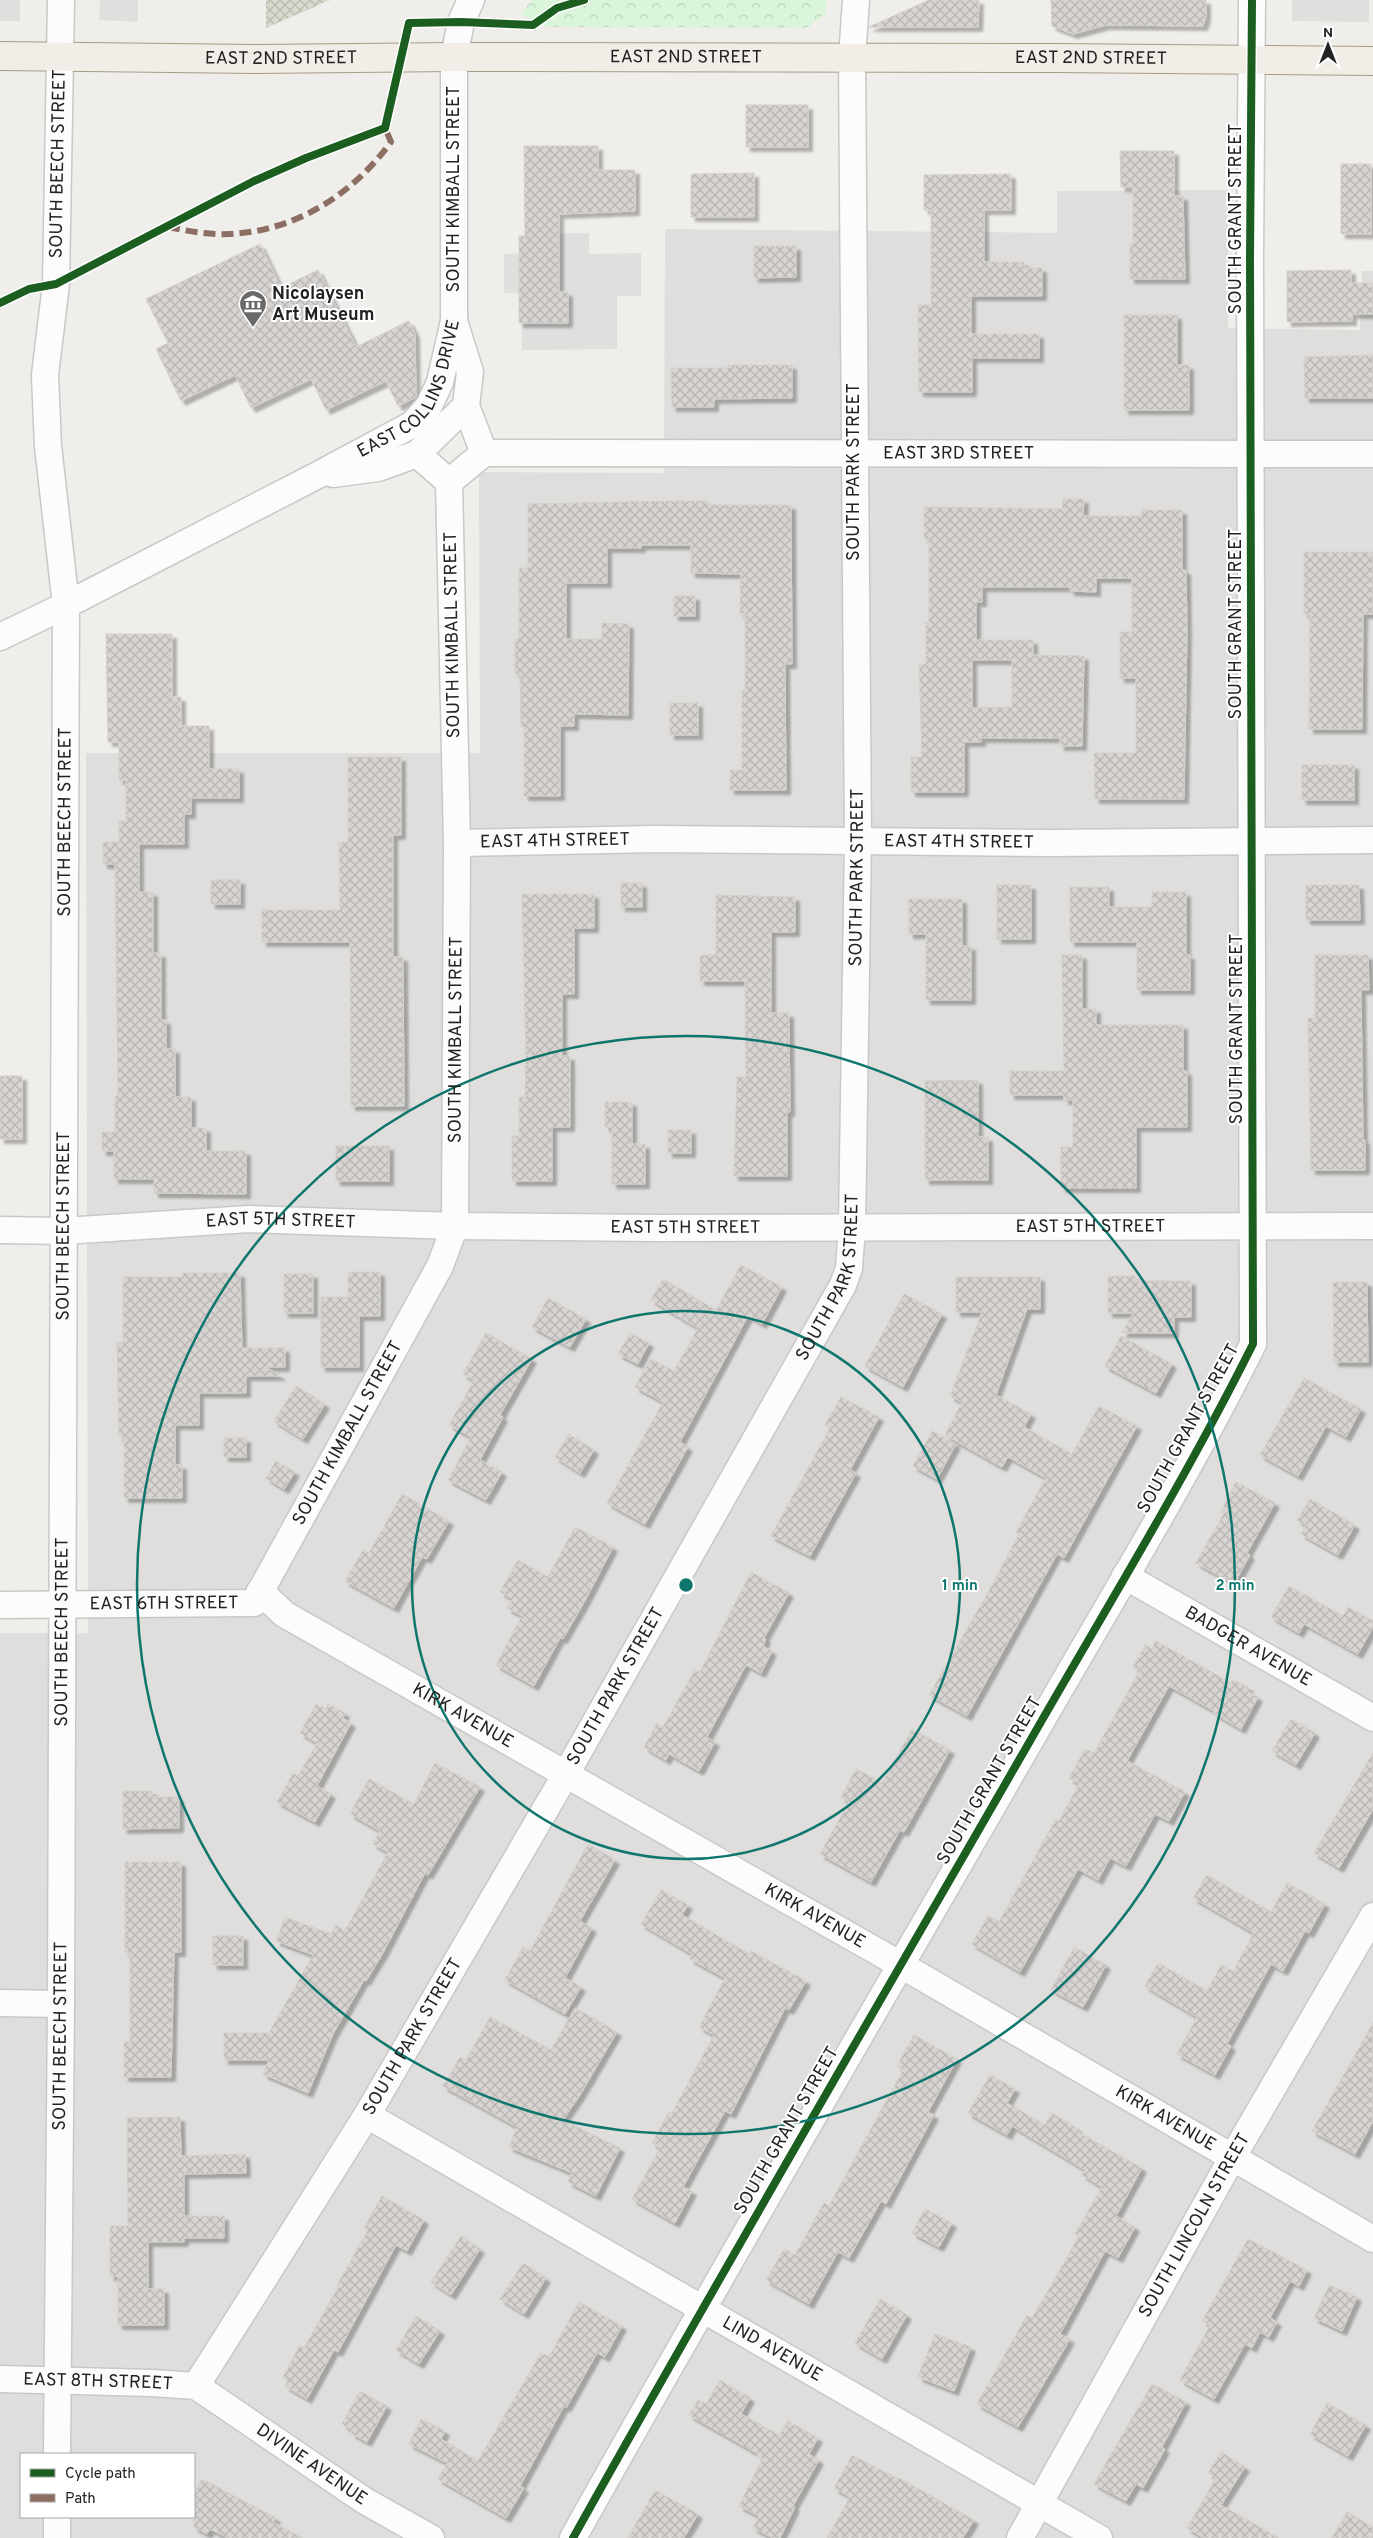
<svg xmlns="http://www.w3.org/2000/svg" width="1373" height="2538" viewBox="0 0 1373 2538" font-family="Overpass,sans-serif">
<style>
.residential{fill:#dfdedc;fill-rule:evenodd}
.construction{fill:url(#construction-cross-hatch)}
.park{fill:url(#park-crowns)}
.parking{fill:#e0dfde}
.building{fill:url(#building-cross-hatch);stroke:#d3d0cc;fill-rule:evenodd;filter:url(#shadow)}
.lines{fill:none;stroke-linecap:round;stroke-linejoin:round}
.minor-casing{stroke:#c9c8c7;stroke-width:29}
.major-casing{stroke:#a79c86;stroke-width:30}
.minor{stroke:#fdfcfc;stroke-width:26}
.major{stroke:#f3ede7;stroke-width:28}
.quiet{stroke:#8d6e63;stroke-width:6;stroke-dasharray:12 6;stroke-linecap:butt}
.cycleway-casing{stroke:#fff;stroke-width:11}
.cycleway{stroke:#1b5e20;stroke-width:8}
.ring{fill:none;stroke:#0f766e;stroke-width:2.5}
.labels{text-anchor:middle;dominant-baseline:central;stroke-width:4;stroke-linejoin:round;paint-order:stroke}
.street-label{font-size:18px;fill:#222;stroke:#fff}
.poi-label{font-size:18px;font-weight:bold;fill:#222;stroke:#fff;text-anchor:start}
.centre{fill:#0f766e;stroke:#fff;stroke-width:2.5}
.ring-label{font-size:15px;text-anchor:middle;font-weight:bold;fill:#0f766e;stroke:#fff;stroke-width:4;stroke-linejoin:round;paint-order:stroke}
</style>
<defs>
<pattern id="construction-cross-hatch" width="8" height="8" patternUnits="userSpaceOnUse" patternTransform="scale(1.25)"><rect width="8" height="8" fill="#d9d9cd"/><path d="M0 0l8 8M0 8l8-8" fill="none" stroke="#babab0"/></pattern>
<pattern id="park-crowns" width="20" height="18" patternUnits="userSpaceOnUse" patternTransform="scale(1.25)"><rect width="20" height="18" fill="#daf5da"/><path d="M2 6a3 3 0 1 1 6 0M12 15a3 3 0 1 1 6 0" fill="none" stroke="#bbd2bb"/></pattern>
<pattern id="building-cross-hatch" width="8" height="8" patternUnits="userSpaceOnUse" patternTransform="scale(1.25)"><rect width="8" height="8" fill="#d7d4d2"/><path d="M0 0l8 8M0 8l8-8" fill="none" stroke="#b8b6b4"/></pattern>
<filter id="shadow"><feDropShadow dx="4.5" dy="4.5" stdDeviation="1" flood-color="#0004"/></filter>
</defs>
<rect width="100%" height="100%" fill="#f0eeeb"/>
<path class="residential" d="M1228,190V328L1360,330L1362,271H1373V2538H0V1633H88L86,753H480L479,472L664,473L665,229L1057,233V191ZM21,2454H194V2517H21Z"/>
<path class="construction" d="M266,0H330L266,28Z"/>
<path class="park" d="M532,0H826V13L807,28L546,27L521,14Z"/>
<g class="parking">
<rect x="0" y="0" width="20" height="21"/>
<path d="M100,0H138V22L99,20Z"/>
<path d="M1292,0H1369V22L1292,21Z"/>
<path d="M589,233V254L641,253V296H617V349L522,350L521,294L504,293V254L529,253V234Z"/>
</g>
<g class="building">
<path d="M929,0H979L978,27H869Z"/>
<path d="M1051,0H1206V17L1203,26L1106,25L1073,34L1052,26Z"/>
<rect x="746" y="105" width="62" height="42"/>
<path d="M524,146H598V170H635V211L559,214V292H568V323H519V236H525Z"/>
<path d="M1120,151H1174V196H1183L1185,279H1130V244H1133V187H1121Z"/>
<rect x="1341" y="164" width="30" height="70"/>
<path d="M754,173V217H691V174Z"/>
<path d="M1011,174V210H984V262H1024V268H1042V296H971V334H1039V358H972V392H919L918,305H931V210H924V175Z"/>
<path d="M260,244L281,288L318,270L356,347L409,321L415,334L416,397L398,406L386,381L326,410L311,379L251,408L235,375L181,401L156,349L168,343L146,299Z"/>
<path d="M754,246H796V277L754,278Z"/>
<path d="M1351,270V283H1373V314H1352V321L1287,322V271Z"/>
<path d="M1124,315H1177V365H1189V410H1124Z"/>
<path d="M1373,355V398H1305L1304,357Z"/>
<path d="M728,365H792V398L714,399V407H672L671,368H728Z"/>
<path d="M1063,499H1084L1083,516H1142V510H1182V570H1186L1187,632L1184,799H1095L1094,753H1136V678H1120V632H1132V578H1096V592L1070,591V587H982V602H976V640H1033V655L1084,656L1082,746H1060V738H981V742H964V792H911V757H922L919,664H926V623H929V539H924V507L1062,509ZM972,660H1012V707L972,708Z"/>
<path d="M672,501H707V505H791L792,664H785L786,790H730V770H742V690H745V614L740,613L741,574L691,573V545H641V548H607V583H566V639H602V623L629,624L628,715L574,714V726H560V796H524V727H521L520,674H515V639H519V568H528V504Z"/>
<path d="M1304,552H1373V614H1363L1362,729H1309L1310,614H1304Z"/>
<rect x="674" y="596" width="21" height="20"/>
<path d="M106,634H172V697H181V726H209V769H239V798H191V814H184V844H139V892H153V953H161V1020H166V1049H175V1097H191V1128H206V1151H246V1194L154,1193V1179H114V1151H102V1132H115V1096H118L115,864H103V842H119V821H126V780H119V742H108Z"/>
<rect x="670" y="703" width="28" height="32"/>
<path d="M348,757H401V835H393V957H403L404,1106H351L350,942H262V910H340L339,843L348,842Z"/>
<rect x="1302" y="765" width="52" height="35"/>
<rect x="211" y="880" width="29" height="24"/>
<rect x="621" y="883" width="21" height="24"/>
<rect x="997" y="885" width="34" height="54"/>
<path d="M1306,885H1359L1360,920H1306Z"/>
<path d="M1070,887H1109V907H1152V892H1186V955H1190V990H1137V942H1070Z"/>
<path d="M522,894H594V928H574V994H562V1056H570V1127H552V1181H512V1136H519V1097H525L526,1056Z"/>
<path d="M716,895L795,897V932H771V1013H789L790,1112H787V1176H734L737,1077H746L745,981H700V955H716Z"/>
<path d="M909,899H962V946H971V1000H926V934H909Z"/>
<path d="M1062,955H1082V1009H1096V1025H1183V1071H1187V1127H1136V1188H1061V1147H1073V1100H1064V1095H1010V1071H1064Z"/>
<path d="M1315,955H1368L1369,990H1361L1363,1140H1365V1170H1311L1308,1018H1315Z"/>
<rect x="0" y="1076" width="22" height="63"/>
<path d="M978,1080V1137H988V1180H925V1081Z"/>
<path d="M605,1102H632V1144H645V1184H612V1127H605Z"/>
<rect x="668" y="1130" width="23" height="23"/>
<rect x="336" y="1146" width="53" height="35"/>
<path d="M741,1265L782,1287L762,1324L748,1316L680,1442L688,1447L645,1524L607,1503L663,1402L635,1387L651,1359L674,1371L698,1328L651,1300L663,1279L716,1310Z"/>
<path d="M348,1272H380V1316H359V1367H321V1297H348Z"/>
<path d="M183,1273H240L242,1348H285V1367H266L281,1376H246V1393H199V1425H175V1465H182V1498H124V1437H119L117,1343H123V1277H183Z"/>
<rect x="284" y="1274" width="29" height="39"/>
<path d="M1108,1276H1135V1281H1191V1317H1174V1333H1122L1133,1313H1108Z"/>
<path d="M956,1277H1040V1309H1027L996,1395L1031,1414L1024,1427L1072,1454L1099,1406L1137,1426L1064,1558L1057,1554L967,1716L929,1695L990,1589L1019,1534L1016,1532L1046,1478L1008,1457L1002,1467L945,1435L962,1402L950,1396L982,1312H956Z"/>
<path d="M1333,1282H1367L1368,1362H1334Z"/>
<path d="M904,1294L942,1314L903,1387L865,1366Z"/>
<path d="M548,1298L586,1319L570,1347L532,1327Z"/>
<path d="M486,1333L532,1359L500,1415L503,1417L480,1460L502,1472L486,1500L448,1480L471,1437L449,1425L474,1380L463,1374Z"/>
<path d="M630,1333L649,1343L638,1364L618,1354Z"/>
<path d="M1121,1336L1172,1364L1156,1393L1105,1366Z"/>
<path d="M1304,1378L1361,1409L1346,1437L1326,1426L1298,1476L1260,1455Z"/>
<path d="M296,1386L325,1404L303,1439L274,1421Z"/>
<path d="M841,1397L879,1417L850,1470L856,1473L810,1556L771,1536L830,1428L825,1425Z"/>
<path d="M932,1431L956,1444L937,1479L913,1466Z"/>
<path d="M569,1434L594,1450L580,1473L555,1457Z"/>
<rect x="224" y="1438" width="22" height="19"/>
<path d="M276,1461L295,1472L284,1489L266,1478Z"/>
<path d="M1236,1482L1275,1503L1247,1553L1250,1555L1234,1584L1196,1563L1224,1513L1221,1511Z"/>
<path d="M402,1494L449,1521L427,1559L422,1557L394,1608L345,1581L363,1550L369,1553Z"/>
<path d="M1310,1499L1355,1525L1338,1555L1301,1534L1306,1525L1297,1520Z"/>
<path d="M575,1527L613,1547L586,1599L563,1639L560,1638L534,1686L496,1665L522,1616L507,1608L513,1599L500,1592L518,1560L548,1577Z"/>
<path d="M751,1572L789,1593L764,1638L766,1639L763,1646L772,1651L761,1673L746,1665L707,1737L715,1742L699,1771L669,1754L666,1760L644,1747L657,1723L663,1727L695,1670L700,1672Z"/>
<path d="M1289,1586L1343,1616L1348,1607L1373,1621V1627L1358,1654L1304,1624L1299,1633L1271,1617Z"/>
<path d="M1156,1641L1231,1683L1232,1679L1249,1688L1247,1691L1258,1697L1241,1729L1213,1713L1214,1711L1169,1686L1127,1761L1185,1792L1169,1821L1155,1814L1126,1866L1110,1858L1098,1880L1078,1869L1020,1972L972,1944L988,1916L999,1922L1056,1819L1059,1821L1079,1784L1069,1778L1085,1749L1094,1753L1140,1670L1133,1667L1145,1645L1152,1649Z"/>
<path d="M316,1704L326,1709L328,1704L345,1713L343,1718L351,1723L317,1786L331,1794L315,1822L277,1802L293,1773L298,1776L317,1743L300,1733Z"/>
<path d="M1291,1719L1315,1733L1296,1765L1272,1751Z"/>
<path d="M912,1729L950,1750L904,1832L900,1830L871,1882L820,1854L849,1802L841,1797L856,1769L882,1783Z"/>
<path d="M1373,1753V1809L1339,1868L1314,1853Z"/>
<path d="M435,1763L480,1787L428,1875L425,1873L383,1953L366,1981L364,1980L333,2034L308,2093L263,2074L269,2060H224V2033H269L313,1955L276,1941L285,1917L331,1934L336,1925L345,1931L388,1852L373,1844L380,1831L350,1814L369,1779L414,1804Z"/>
<path d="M123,1791H152V1797H179V1828L123,1829Z"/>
<path d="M588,1844L615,1860L580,1921L592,1928L565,1978L581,1987L565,2014L505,1980L523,1947L530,1951Z"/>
<path d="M125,1862H181V1952H174L171,2077H124V2042H130V1952H125Z"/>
<path d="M1207,1875L1271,1912L1287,1883L1325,1904L1309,1933L1305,1931L1283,1971L1271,1964L1227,2044L1231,2046L1215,2075L1177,2054L1197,2017L1145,1986L1158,1963L1207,1991L1221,1965L1233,1971L1254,1933L1193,1898Z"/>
<path d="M661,1890L688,1905L682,1915L749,1954L751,1951L806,1981L789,2010L785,2008L731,2114L725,2111L683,2187L692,2191L675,2223L632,2199L660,2148L652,2143L669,2112L672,2113L714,2035L699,2027L725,1978L690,1959L692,1954L641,1924Z"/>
<rect x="213" y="1936" width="30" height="29"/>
<path d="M1074,1947L1106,1965L1083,2007L1051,1990Z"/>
<path d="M575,2008L617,2032L580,2095L563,2120L620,2148L596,2196L568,2182L572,2173L509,2147L517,2127L443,2086L460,2057L466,2060L490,2017L551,2050Z"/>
<path d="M1373,2023V2121L1355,2154L1312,2131Z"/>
<path d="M914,2035L957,2059L928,2112L934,2115L886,2204L881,2201L849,2258L838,2252L809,2304L766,2280L784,2249L795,2255L824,2203L829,2206L903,2070L897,2066Z"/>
<path d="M990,2075L1015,2089L1007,2103L1045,2125L1052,2113L1078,2129L1076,2131L1142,2168L1116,2216L1135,2227L1118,2258L1105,2251L1060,2334L1070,2339L1018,2427L977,2404L1027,2315L1032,2318L1059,2272L1079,2236L1075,2234L1102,2187L1082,2175L1085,2170L1012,2126L1007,2135L968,2113Z"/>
<path d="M180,2117L181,2156L245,2154L246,2173L184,2174V2216H224V2238H184V2242H148V2289H164V2325H118V2276H110V2226H128L127,2118Z"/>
<path d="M382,2196L424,2220L407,2251L396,2245L338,2352L334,2350L307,2399L285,2386L288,2380L283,2377L300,2345L304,2348L339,2286L337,2285L368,2230L364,2228Z"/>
<path d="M925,2209L952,2223L939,2247L912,2233Z"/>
<path d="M461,2236L480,2249L451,2295L431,2282Z"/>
<path d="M1248,2239L1307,2270L1299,2286L1290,2281L1270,2318L1277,2322L1269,2337L1260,2332L1252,2348L1245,2344L1214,2399L1180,2380L1210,2325L1202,2321Z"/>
<path d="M523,2263L546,2278L524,2314L500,2299Z"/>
<path d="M1329,2285L1357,2297L1342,2331L1314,2318Z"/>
<path d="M880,2299L907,2315L882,2359L855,2343Z"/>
<path d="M579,2302L622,2326L605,2357L597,2353L566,2408L564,2406L520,2486L524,2488L506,2518L438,2479L447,2463L409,2444L421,2419L445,2431L441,2439L478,2461L541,2353L549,2357Z"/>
<path d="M416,2316L440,2331L419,2364L396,2350Z"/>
<path d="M935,2334L971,2347L954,2391L918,2377Z"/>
<path d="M720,2380L750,2398L741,2414L779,2435L788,2421L818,2438L809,2454L819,2460L793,2506L795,2507L780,2538H773L753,2528L759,2516L739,2506L762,2459L757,2456L758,2454L689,2415L698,2400L706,2404Z"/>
<path d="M1152,2384L1186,2402L1162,2447L1165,2449L1143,2488L1136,2484L1126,2501L1094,2484Z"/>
<path d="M360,2391L387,2406L367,2442L351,2433L352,2430L342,2424Z"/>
<path d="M1327,2403L1366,2425L1348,2456L1310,2434Z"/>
<path d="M1221,2452L1245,2467L1221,2505L1279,2538H1204L1187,2528L1216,2478L1208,2473Z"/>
<path d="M852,2455L898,2479L899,2478L974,2520L963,2538H827L850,2497L834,2488Z"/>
<path d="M202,2479L276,2518L273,2522L302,2538H228L210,2529L207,2534L194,2527V2493Z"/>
<path d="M655,2490L698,2514L684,2538H628Z"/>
<path d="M1347,2512L1373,2527V2538H1332Z"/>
</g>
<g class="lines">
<defs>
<g id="minor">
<path d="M466,406L484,453"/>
<path d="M333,474L378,468L417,454L466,406L470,372L454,321"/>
<path id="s1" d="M449,482L484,453L1373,454"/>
<path id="s2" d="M0,637L66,605L316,476L413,424L429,406L440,382L454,321V57L461,22L471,0"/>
<path id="s3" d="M457,843L655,839L1051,843L1373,840"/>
<path id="s4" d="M0,1230L64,1231L249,1219L455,1226L656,1228L1373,1226"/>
<path id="s5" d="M1125,1576L1373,1718"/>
<path id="s6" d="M260,1591L284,1614L901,1965L1373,2239"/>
<path id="s7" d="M0,1605L254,1603L440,1266L455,1226L457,843L449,482L417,454"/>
<path d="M0,2003L61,2004"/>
<path id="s8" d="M367,2115L1099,2538"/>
<path id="s9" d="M0,2379L152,2383L196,2386L365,2501L431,2538"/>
<path id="s10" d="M196,2386L367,2115L566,1774L843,1285L849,1268L852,1228L858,840L852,58L856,0"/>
<path id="s11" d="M57,2454L61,2004L66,605L48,446L45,375L56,284L61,0"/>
<path d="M57,2517V2538"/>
<path d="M573,2538C722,2271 877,2007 1030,1741C1105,1610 1185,1480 1253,1344L1250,258L1252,0"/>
<path id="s12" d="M1020,2538L1232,2158L1373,1916"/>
</g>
<g id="major">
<path id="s13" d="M0,56L256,59L454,57L1054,58L1373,61"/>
</g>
</defs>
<use href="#minor" class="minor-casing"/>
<use href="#major" class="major-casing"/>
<use href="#minor" class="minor"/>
<use href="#major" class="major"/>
<path class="quiet" d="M168,227C188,231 209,235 229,234C296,231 352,195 391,142L385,128"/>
<defs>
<g id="cycleway">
<path d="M0,303L29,289L56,284L254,181L306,158L385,128L409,23L461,22L533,25L557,8L584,0"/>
<path d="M573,2538C722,2271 877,2007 1030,1741C1105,1610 1185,1480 1253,1344L1250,258L1252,0"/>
</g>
</defs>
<use href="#cycleway" class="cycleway-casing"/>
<use href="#cycleway" class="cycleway"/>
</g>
<g class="ring">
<circle cx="686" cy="1585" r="274"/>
<circle cx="686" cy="1585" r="549"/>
</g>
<defs>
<symbol id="museum-pin" viewBox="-11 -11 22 30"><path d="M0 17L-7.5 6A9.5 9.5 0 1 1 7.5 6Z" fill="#6a6968" stroke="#fff"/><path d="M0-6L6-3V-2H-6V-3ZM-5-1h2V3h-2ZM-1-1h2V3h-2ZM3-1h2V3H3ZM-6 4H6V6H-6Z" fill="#fff"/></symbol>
</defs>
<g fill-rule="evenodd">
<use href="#museum-pin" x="237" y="288" width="32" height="43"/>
</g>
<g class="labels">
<g class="street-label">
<text stroke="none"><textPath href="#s13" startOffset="686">EAST 2ND STREET</textPath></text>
<text stroke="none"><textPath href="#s13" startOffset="281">EAST 2ND STREET</textPath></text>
<text stroke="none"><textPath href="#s13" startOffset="1091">EAST 2ND STREET</textPath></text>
<text stroke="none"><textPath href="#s11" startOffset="2292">SOUTH BEECH STREET</textPath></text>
<text transform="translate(454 189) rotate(-90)">SOUTH KIMBALL STREET</text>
<text transform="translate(1236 219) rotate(-90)">SOUTH GRANT STREET</text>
<text stroke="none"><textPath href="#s2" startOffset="491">EAST COLLINS DRIVE</textPath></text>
<text stroke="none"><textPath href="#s1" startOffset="520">EAST 3RD STREET</textPath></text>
<text transform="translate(854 472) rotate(-90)">SOUTH PARK STREET</text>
<text transform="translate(1236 624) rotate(-90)">SOUTH GRANT STREET</text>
<text transform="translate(453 635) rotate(-91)">SOUTH KIMBALL STREET</text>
<text stroke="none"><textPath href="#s11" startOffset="1632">SOUTH BEECH STREET</textPath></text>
<text stroke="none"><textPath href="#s3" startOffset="98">EAST 4TH STREET</textPath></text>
<text stroke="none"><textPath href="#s3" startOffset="502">EAST 4TH STREET</textPath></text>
<text stroke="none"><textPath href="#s10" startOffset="1686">SOUTH PARK STREET</textPath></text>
<text transform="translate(1237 1029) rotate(-90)">SOUTH GRANT STREET</text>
<text stroke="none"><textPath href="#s7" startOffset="868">SOUTH KIMBALL STREET</textPath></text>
<text stroke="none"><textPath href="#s4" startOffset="281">EAST 5TH STREET</textPath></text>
<text stroke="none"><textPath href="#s11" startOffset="1228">SOUTH BEECH STREET</textPath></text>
<text stroke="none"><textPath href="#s4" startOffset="686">EAST 5TH STREET</textPath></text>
<text stroke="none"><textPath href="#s4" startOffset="1091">EAST 5TH STREET</textPath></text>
<text stroke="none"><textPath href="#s10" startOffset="1281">SOUTH PARK STREET</textPath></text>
<text transform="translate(1189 1429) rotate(-61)">SOUTH GRANT STREET</text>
<text stroke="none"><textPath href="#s7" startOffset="448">SOUTH KIMBALL STREET</textPath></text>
<text stroke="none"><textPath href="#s7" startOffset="164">EAST 6TH STREET</textPath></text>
<text stroke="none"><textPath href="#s11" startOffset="822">SOUTH BEECH STREET</textPath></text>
<text stroke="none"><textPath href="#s5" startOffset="142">BADGER AVENUE</textPath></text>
<text stroke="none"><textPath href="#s10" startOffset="816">SOUTH PARK STREET</textPath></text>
<text stroke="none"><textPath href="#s6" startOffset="239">KIRK AVENUE</textPath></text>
<text transform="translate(990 1781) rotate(-60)">SOUTH GRANT STREET</text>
<text stroke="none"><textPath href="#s6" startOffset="644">KIRK AVENUE</textPath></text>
<text stroke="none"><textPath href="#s11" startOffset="418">SOUTH BEECH STREET</textPath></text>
<text stroke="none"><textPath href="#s10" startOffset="411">SOUTH PARK STREET</textPath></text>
<text stroke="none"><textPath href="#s6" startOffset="1049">KIRK AVENUE</textPath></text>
<text transform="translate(787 2131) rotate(-60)">SOUTH GRANT STREET</text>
<text stroke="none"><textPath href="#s12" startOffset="358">SOUTH LINCOLN STREET</textPath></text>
<text stroke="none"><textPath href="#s8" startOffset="468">LIND AVENUE</textPath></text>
<text stroke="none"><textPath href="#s9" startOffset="98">EAST 8TH STREET</textPath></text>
<text stroke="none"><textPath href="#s9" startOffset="336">DIVINE AVENUE</textPath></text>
</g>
<g class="poi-label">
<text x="272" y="294">Nicolaysen<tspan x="272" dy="21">Art Museum</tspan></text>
</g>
</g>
<circle cx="686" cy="1585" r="8" class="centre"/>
<g class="ring-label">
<text x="960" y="1590">1 min</text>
<text x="1235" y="1590">2 min</text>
</g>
<rect x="20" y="2453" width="175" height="65" fill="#ffffff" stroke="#a7a7a7"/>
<rect x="30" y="2469" width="25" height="8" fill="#1b5e20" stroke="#a7a7a7"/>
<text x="65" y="2478" font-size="15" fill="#222222">Cycle path</text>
<rect x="30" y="2494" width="25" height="8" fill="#8d6e63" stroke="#a7a7a7"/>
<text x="65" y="2503" font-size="15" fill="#222222">Path</text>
<g transform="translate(1328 45)" stroke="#ffffff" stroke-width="4" paint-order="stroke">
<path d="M0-4L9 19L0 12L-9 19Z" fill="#222222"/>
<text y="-8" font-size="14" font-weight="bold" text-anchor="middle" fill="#222222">N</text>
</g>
</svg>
